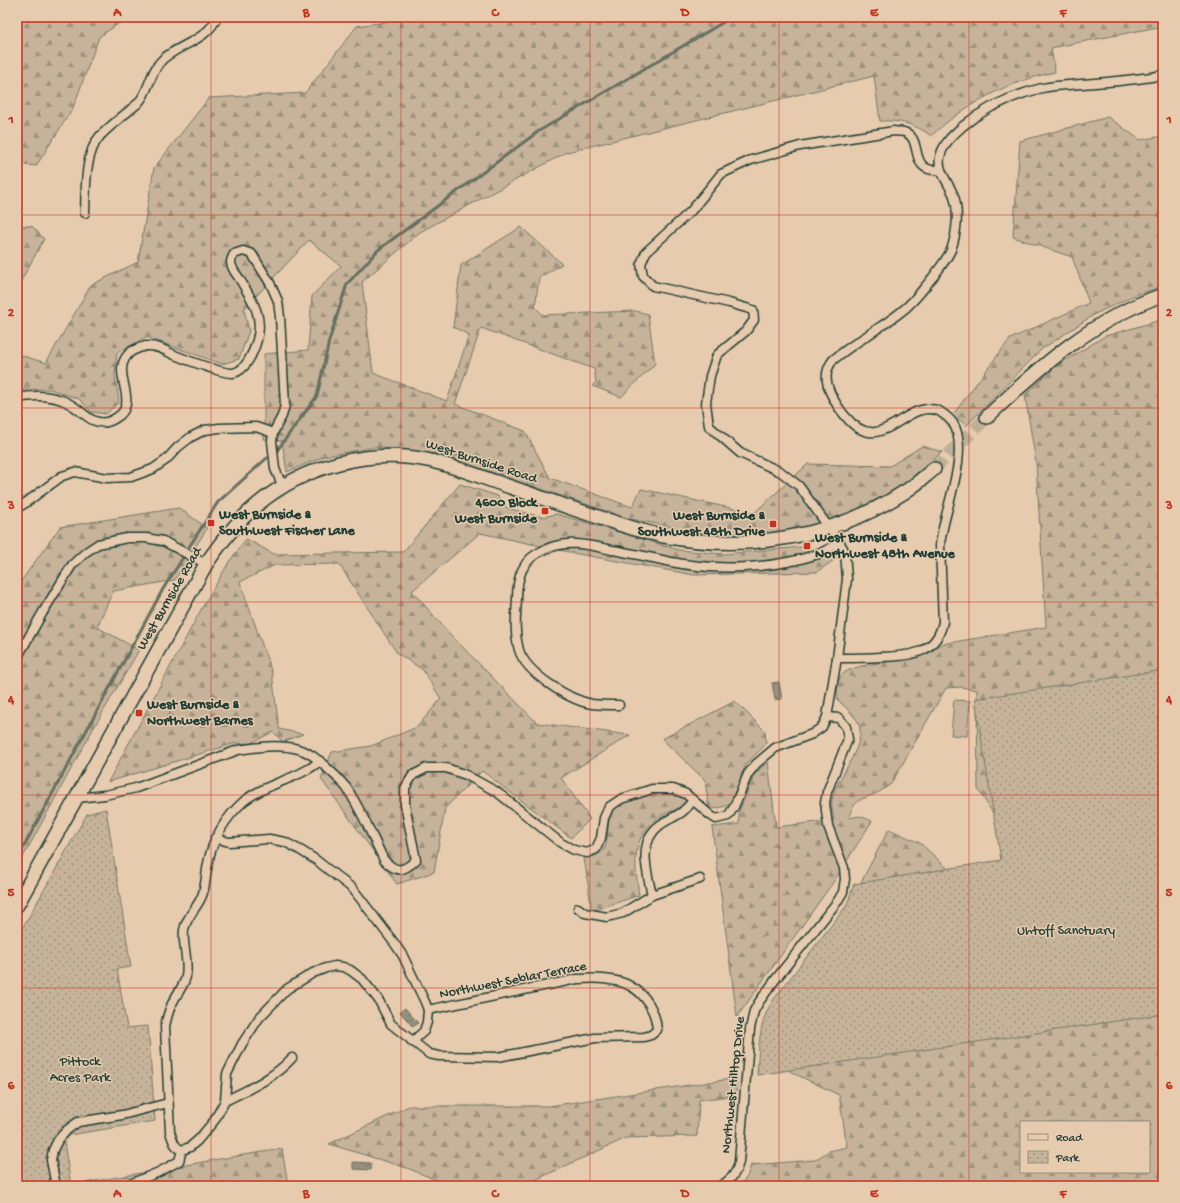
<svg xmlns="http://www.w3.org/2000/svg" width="1180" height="1203" viewBox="0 0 1180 1203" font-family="'Gochi Hand',sans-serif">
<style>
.forest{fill:url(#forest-firs);stroke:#727867;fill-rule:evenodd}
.park{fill:url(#park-dots);stroke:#727867}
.garden{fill:#c6b39a;stroke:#727867}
.water{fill:url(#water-ripples);stroke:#666f5f}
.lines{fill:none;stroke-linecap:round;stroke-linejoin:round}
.stream{stroke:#666f5f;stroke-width:3}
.primary-tunnel{stroke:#bfaf96;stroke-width:13;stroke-dasharray:13 6;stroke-linecap:butt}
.minor-casing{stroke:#1f3d34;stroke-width:11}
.primary-casing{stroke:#1f3d34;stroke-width:16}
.minor{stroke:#e7cbae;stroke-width:8}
.primary{stroke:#e7cbae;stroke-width:13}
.grid{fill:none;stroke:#c8321e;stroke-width:1;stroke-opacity:0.55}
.poi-dot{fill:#c8321e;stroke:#e7cbae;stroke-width:1.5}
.labels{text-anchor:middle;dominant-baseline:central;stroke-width:3;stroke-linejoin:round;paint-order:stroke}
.street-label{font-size:14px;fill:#1f3d34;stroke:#e7cbae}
.poi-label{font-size:14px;font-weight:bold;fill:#1f3d34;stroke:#e7cbae;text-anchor:start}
.park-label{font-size:14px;fill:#274339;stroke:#e7cbae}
.neatline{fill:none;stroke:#c8321e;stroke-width:1.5}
.grid-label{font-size:13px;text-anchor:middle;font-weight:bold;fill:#c8321e}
</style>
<defs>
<pattern id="forest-firs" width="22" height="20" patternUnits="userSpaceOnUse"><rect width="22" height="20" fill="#c6b39a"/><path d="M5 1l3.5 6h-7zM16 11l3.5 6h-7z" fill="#a0937e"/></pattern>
<pattern id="park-dots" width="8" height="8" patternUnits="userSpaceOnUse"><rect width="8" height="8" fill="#c6b39a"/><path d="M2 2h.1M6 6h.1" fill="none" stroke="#a0937e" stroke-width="1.8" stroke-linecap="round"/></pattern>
<pattern id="water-ripples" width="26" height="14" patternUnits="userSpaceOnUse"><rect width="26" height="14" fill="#96917c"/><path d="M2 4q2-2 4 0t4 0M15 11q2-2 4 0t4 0" fill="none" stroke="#7a7866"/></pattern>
</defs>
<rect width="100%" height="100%" fill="#e7cbae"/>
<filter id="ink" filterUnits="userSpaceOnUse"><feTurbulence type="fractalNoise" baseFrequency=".025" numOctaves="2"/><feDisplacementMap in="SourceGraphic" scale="8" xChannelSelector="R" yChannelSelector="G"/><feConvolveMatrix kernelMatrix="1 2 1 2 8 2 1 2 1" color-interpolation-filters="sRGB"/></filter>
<g filter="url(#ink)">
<g class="forest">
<path d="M17,17H128L99,37L73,108L36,166L17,164Z"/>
<path d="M421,17H1158V27L1051,48L1055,72C1007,82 967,103 931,136C916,124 899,120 880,121L874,76L567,152L420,232L362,282L373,373L447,401L469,335L453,327L461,265L521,227L562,264L539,278L535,307L543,315L635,311L648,314L655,364L621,397L592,386L596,382L594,369L481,328L455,404L525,431L550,478L632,507L641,489L754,513L808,464L890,466L922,446L942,452L903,486L833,522L775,534L722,536L630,519L446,457L376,447L325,456L287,472L282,441L264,439V354L308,350L312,296L341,266L309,240L244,309L249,331L239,359L222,364L146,337L117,353L115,375L119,402L106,414L92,412L79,399L50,389L17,390V354L46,363L91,285L138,262L154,168L209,98L305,93L357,26Z"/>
<path d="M1108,117L1140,140L1163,136V286L1133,296L1095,314L1042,349L966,426L954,413L1010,339L1089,303L1072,257L1013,237L1020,141Z"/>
<path d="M17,226H32L44,239L17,288Z"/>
<path d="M1161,320L1163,324V1186H739L747,1177L751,1165L815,1160L829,1151L847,1147L839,1095L791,1072L775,1059L849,905L889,829L920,843L970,889L1007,878L999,823L978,789L977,690L961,687L946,688L891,784C886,787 882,791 877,793C860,800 854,799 849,818L860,816L872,821L834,881L737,1017L712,827L739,824V812L754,775L768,762L776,827L834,820C832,810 830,802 834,793C840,774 868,742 858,722C855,716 842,704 837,699C838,691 836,681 842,675C852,662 907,662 926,654C932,652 936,648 941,644L1046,627L1036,463L1025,395L1055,367L1105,336ZM1021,1122H1149V1172H1021Z"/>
<path d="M460,484L498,496L507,508L542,517L557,514L679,550L724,554L802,547L838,557L817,572L694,575L578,554L480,533L412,591L449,633L537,723L630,735L561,778L590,819L571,838L482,771L445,808L434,872L397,884L321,779L332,752L371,746L417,727L441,699L423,670L397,653L339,564L275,565L240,582L272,673L279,729L303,734L283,742L273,732L249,744L236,743L108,782L202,608L229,562L246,539L274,554L403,552Z"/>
<path d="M179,508L207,528L175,580L113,591L97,627L139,650L93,729L17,868V584H19L60,527Z"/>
<path d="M735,701L765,731L766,744L746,764L730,805L709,810L705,780L662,739Z"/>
<path d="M672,792L689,798C685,802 680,807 675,810C669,812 663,814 658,818C630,839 635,865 639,895L592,911L584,857C618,859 601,825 614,809C623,798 659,793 672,792Z"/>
<path d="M737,1078L736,1095L699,1100L697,1136L626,1138L522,1186H451L407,1168L329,1144L409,1106H549Z"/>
<path d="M282,1149L288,1185L307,1186H67L237,1156Z"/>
</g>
<g class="park">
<path d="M1160,654H1163V1014L757,1075C759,1049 758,1021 774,999L847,905L854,884L1001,860L975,699L1163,670Z"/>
<path d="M106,809L131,967L117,969L127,1028L148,1026L155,1121L63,1136L71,1186H17V938L87,814Z"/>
</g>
<path class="garden" d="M954,700L970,701L967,736L951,735Z"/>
<g class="water">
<path d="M779,682L782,699L775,700L772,683Z"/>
<path d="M405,1008L418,1023L413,1027L400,1012Z"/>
<path d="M353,1162L371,1163V1170L353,1169Z"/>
</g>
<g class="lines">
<g class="stream">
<path d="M278,449L317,396L329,341L347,284L378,250L539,131L732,17"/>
<path d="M189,547L218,502L267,458"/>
<path d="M17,859L163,589L184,556"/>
</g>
<path class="primary-tunnel" d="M934,469L987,417"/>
<defs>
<g id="minor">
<path d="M85,213C86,190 84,154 100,136C109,127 120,118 130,110C133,107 137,105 139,102C150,89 150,71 163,59C180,44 208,40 217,17"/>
<path d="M17,398C34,395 55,395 70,404C83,411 91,425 107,422C112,421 116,418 120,415C139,398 107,369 132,351C136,349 141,347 146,346C158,345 167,352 177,356C187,360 224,374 233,373C246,371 254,351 257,340C264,315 251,298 239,278C236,274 231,268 231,262C231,259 233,256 234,254L243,251L252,254L270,283L278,301L280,317L285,405L282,416L273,433L272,441L275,469L283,487"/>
<path d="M17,508L24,504L62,476L75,472L107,478L131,477L153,469L166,460L178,447L191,437L205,430L219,428L256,427L273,433"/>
<path d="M17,658L43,612L72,565L86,552L98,544L127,538H146L163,541L206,564"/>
<path d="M837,658C852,658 866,658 880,657C909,656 936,655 943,622L940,545C943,512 971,452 953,423C949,418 944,414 939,411C905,397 882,460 846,417C839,409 834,401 830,392C825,380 825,370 833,360C854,342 880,329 902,311C914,302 923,289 933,277C939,269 947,259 951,250C957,233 959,212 954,196C949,183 937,171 940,157C943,143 954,134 963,126C986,107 1014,95 1042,88C1055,85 1069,85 1082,84C1109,82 1136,80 1163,75"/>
<path d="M619,705C611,705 601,705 592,704C569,700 526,673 519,650C514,633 516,616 517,599C517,577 522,559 544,550C567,539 589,545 612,550C632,553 652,558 671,562C717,571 771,569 815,555C824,552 832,547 840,543"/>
<path d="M77,798L105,795L136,788L238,750C257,747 279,744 298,749C310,752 318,760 326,767C333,773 340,780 346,787C361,809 372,836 384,860C396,873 403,872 416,860L405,805V788L413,775L427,768H446L466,775L497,792L561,843L574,850L587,853L596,849L601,838L604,818L609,807L621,799L652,789H673L686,794L710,815L716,819L728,816L734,807L748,774L756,764L775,748L812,734L822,727L827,717L837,658L847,579L845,552L840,543L799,486L781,472L740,453L709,426L706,403L710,376L717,355L746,331L754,320L753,310L729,303L653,286L643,276L641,264L646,252L691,211L721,174L751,160L800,146L894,131C897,132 901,131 904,132C925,138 906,173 941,170"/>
<path d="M215,838L229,842L269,839L285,842L300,850L316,860L353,889L395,944L403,956L425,1002L428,1010L427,1022L424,1031L412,1042"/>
<path d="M652,895C647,872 637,842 660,825C667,820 675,817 682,812C686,809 690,804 693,801"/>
<path d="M578,908L585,913L607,917L623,913L652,895L700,879"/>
<path d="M225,1101C249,1089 274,1078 292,1058"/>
<path d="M182,1150L190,1147L198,1140L214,1121L225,1101L227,1074L242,1044L259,1018L287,989L313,973L326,968L335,966L343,967L350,970L362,979L378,999L391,1024L429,1054L439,1056L498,1057L595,1038L644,1037L651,1035L657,1030C656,1012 646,994 630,986C623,981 611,980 603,979C594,978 586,979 577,979L428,1010"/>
<path d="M182,1150C174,1147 173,1140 170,1132L165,1026C167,1017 169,1008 174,1000C178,992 185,984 186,976C189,961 182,944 184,930C186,916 199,907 203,893C206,883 206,873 208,863C213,838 226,817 244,801C266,783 297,780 320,761"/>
<path d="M56,1186L51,1160L53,1150L58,1140L67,1130L78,1122L122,1115L168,1103"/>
<path d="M125,1186L159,1172L179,1161L182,1150"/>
<path d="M720,1186C731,1180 736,1174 739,1162L750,1029L754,1011L759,1002L775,980L837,902L843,892L845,879L844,868L828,826L825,803L827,792L848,739L846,727L839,718L827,717"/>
</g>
<g id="primary">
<path d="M987,417C1039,368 1094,318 1163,295"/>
<path d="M17,905L206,564C221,542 237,521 258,504C304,466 369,448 427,460C451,465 473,474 496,482C530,494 564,506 598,517C620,524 641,532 664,536C746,552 835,538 906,491C916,485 925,476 934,469"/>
</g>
</defs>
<use href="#minor" class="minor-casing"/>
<use href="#primary" class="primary-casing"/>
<use href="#minor" class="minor"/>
<use href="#primary" class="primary"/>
</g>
</g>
<path class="grid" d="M211,17V1186M401,17V1186M590,17V1186M779,17V1186M969,17V1186M17,215H1163M17,408H1163M17,602H1163M17,795H1163M17,988H1163"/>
<g class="poi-dot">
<rect x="541" y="507" width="8" height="8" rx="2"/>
<rect x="207" y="519" width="8" height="8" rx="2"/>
<rect x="769" y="520" width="8" height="8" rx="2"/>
<rect x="803" y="542" width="8" height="8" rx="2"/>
<rect x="135" y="709" width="8" height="8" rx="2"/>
</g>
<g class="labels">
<g class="street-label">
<text transform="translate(481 462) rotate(18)">West Burnside Road</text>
<text transform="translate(170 599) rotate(-60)">West Burnside Road</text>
<text transform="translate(513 981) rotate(-11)">Northwest Seblar Terrace</text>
<text transform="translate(734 1085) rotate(-84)">Northwest Hilltop Drive</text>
</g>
<g class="poi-label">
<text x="537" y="503" text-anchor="end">4600 Block<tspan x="537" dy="16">West Burnside</tspan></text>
<text x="219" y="515">West Burnside &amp;<tspan x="219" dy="16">Southwest Fischer Lane</tspan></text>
<text x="765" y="516" text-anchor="end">West Burnside &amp;<tspan x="765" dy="16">Southwest 48th Drive</tspan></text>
<text x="815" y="538">West Burnside &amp;<tspan x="815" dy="16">Northwest 48th Avenue</tspan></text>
<text x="147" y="705">West Burnside &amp;<tspan x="147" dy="16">Northwest Barnes</tspan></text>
</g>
<g class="park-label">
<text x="1066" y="931">Uhtoff Sanctuary</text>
<text x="80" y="1062">Pittock<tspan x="80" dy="16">Acres Park</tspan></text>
</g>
</g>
<rect width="1180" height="1203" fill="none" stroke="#e7cbae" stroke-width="44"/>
<rect x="1020" y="1121" width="130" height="52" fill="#e7cbae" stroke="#97927d"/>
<rect x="1028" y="1134" width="20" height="6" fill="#e7cbae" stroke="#97927d"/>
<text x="1056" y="1141" font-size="12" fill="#1f3d34">Road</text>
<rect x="1028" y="1151" width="20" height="12" fill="url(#park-dots)" stroke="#97927d"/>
<text x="1056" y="1161" font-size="12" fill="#1f3d34">Park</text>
<rect x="22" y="22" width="1136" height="1159" class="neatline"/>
<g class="grid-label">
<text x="117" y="16">A</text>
<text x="306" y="16">B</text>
<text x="495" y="16">C</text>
<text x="685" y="16">D</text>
<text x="874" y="16">E</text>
<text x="1063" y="16">F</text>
<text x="11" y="123">1</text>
<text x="1169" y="123">1</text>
<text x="11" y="316">2</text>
<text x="1169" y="316">2</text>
<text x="11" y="509">3</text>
<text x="1169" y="509">3</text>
<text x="11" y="703">4</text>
<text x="1169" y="703">4</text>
<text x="11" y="896">5</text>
<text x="1169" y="896">5</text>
<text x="11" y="1089">6</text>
<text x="1169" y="1089">6</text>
<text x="117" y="1197">A</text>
<text x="306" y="1197">B</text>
<text x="495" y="1197">C</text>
<text x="685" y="1197">D</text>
<text x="874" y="1197">E</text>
<text x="1063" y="1197">F</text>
</g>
</svg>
